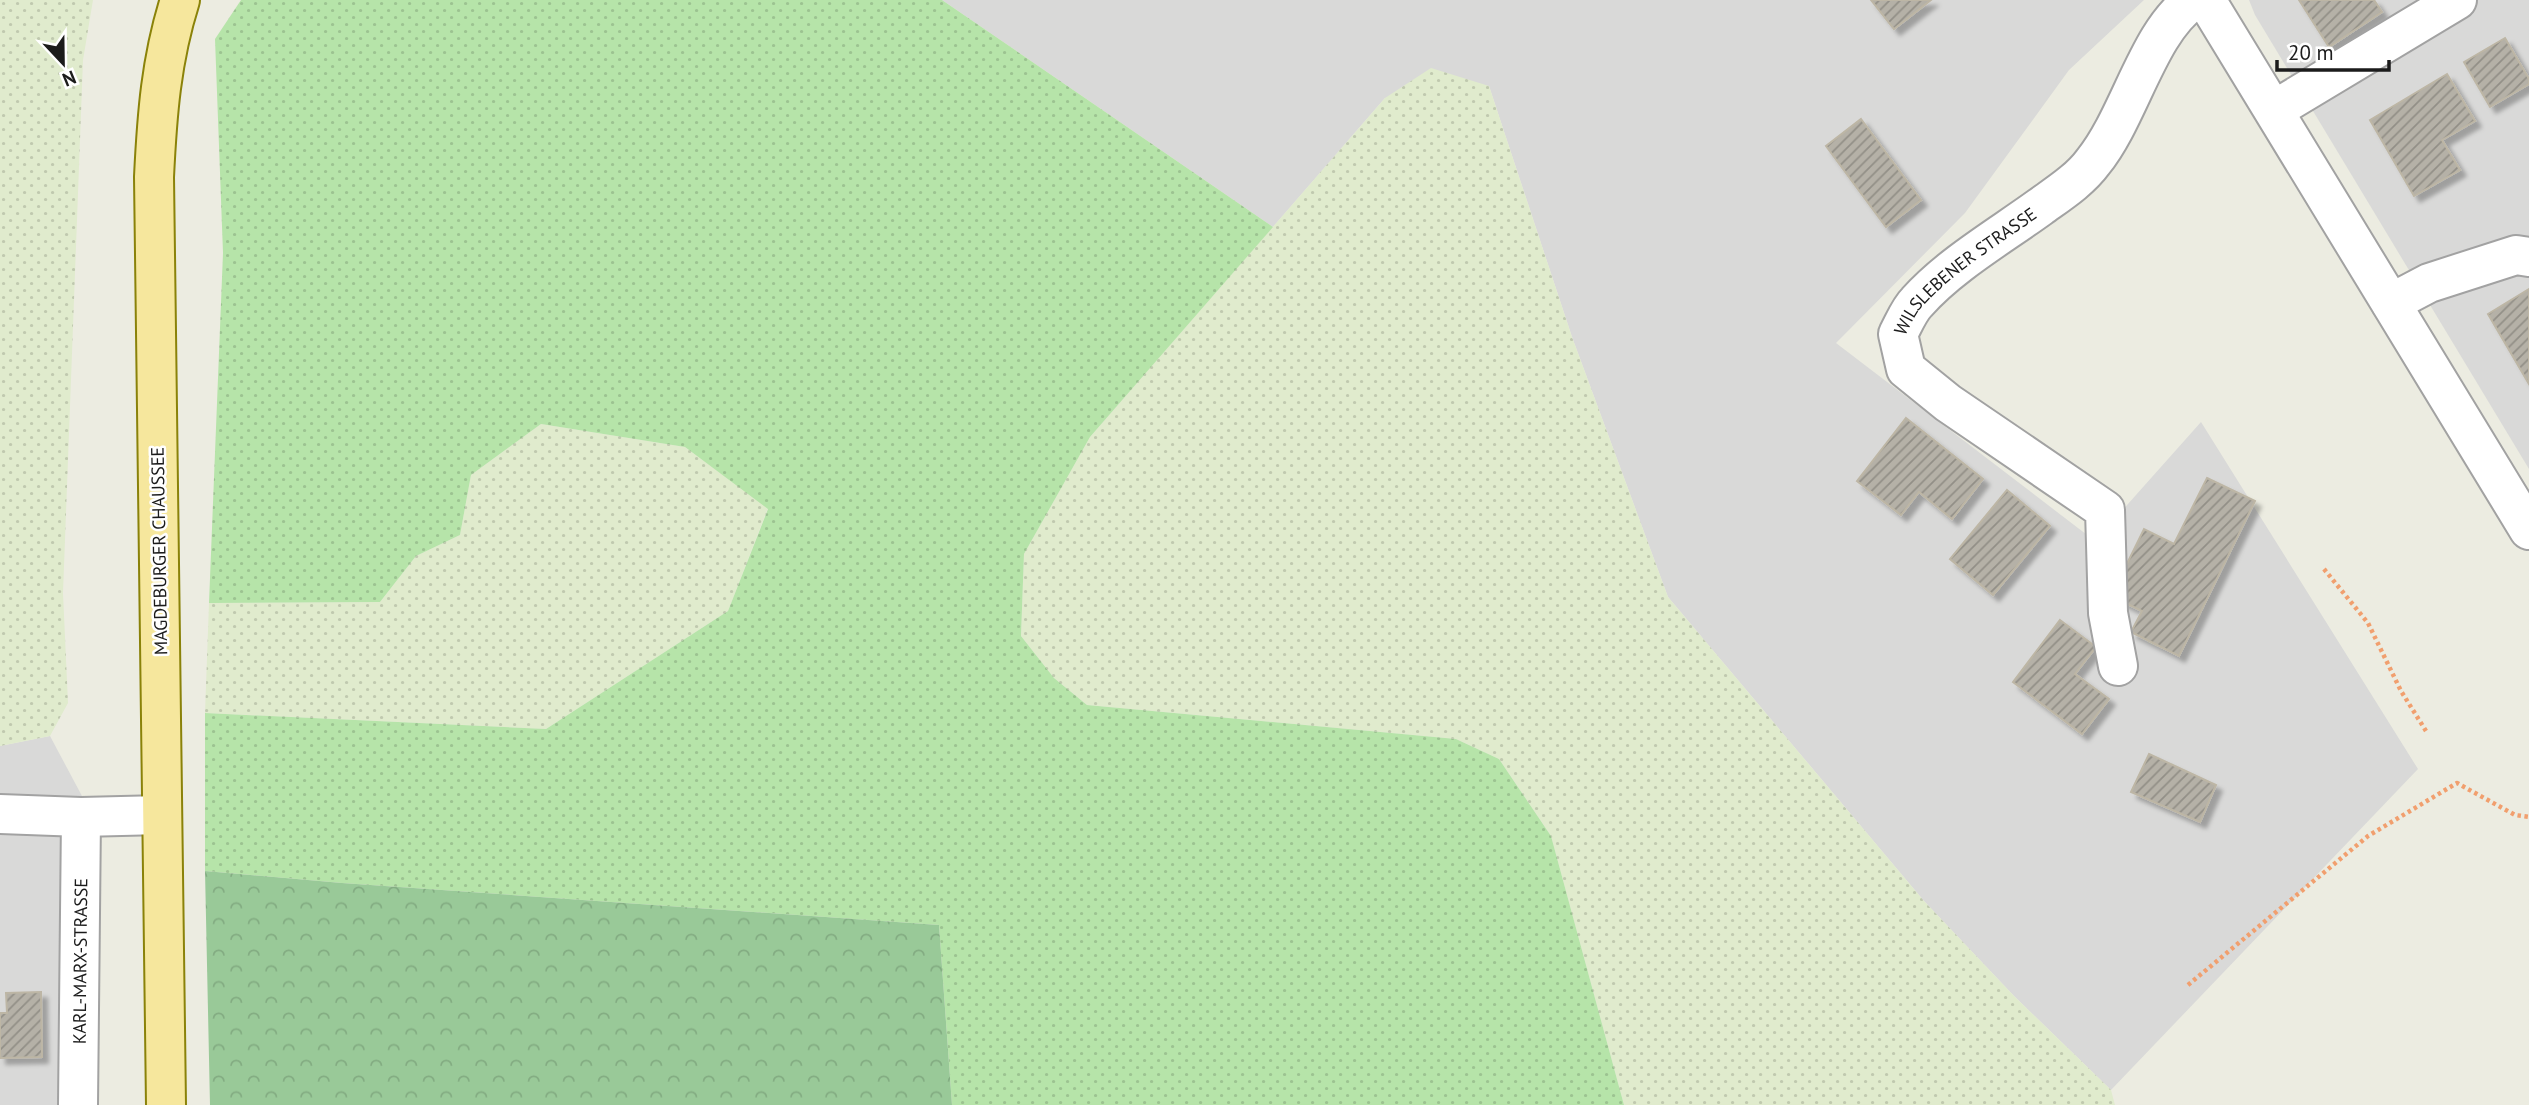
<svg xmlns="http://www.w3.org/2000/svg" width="2529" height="1105" viewBox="0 0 2529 1105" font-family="'PT Sans',sans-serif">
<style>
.residential{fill:#d9d9d8}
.farmland{fill:url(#farmland-dots)}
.grass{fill:url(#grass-dots)}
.forest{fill:url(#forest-crowns)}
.building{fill:url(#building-hatch);stroke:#bdb6a5;stroke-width:2;filter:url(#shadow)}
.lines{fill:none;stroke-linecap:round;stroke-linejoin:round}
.minor-casing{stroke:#a2a2a2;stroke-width:42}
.major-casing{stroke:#8a8209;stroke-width:42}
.path{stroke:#f19f6e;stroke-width:4.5;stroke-dasharray:3.5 3.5;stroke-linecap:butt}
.minor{stroke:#fff;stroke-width:38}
.major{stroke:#f6e79d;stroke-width:38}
.labels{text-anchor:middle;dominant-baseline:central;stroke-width:5;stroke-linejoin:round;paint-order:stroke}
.street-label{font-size:18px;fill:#1b1b1b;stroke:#fff}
</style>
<defs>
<pattern id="farmland-dots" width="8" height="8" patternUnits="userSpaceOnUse" patternTransform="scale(1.75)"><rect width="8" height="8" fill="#e0ebcd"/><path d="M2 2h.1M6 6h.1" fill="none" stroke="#c0c9af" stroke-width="1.8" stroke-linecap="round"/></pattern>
<pattern id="grass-dots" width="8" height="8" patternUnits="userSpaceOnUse" patternTransform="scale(1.75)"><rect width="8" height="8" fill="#b6e4a9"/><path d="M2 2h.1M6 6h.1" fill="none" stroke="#9cc391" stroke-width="1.8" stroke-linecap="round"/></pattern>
<pattern id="forest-crowns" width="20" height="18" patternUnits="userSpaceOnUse" patternTransform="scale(1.75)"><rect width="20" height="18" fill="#99c998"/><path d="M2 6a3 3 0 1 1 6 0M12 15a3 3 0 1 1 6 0" fill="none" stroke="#83ac82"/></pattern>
<pattern id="building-hatch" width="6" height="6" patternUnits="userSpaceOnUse" patternTransform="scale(1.75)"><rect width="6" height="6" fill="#b5b1a7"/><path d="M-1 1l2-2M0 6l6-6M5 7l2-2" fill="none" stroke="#928f87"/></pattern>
<filter id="shadow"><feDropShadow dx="6" dy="6" stdDeviation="2" flood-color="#0004"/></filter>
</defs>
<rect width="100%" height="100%" fill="#ecece1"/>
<g class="residential">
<path d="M942,0H2144L2069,70L1965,213L1836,343L2095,541L2201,422L2418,769L2111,1090L2014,996L1924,901L1668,597L1572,337L1489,86L1385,98L1273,227Z"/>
<path d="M2249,0H2529V469L2255,15Z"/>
<path d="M50,736L90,811L93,1105H0V746Z"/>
</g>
<g class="farmland">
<path d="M0,0H93L83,60L63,593L68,703L50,736L0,746Z"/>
<path d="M1431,68L1489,86L1572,337L1668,597L1924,901L2014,996L2111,1090L2115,1105H1624L1551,836L1499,759L1456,739L1087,705L1054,678L1021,636L1024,554L1090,437L1385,98Z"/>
<path d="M541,424L685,447L768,508L728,611L546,729L205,713L209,603L380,602L416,556L460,535L471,475Z"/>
</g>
<path class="grass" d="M241,0H942L1273,227L1090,437L1024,554L1021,636L1054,678L1087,705L1456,739L1499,759L1551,836L1624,1105H952L939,925L342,883L205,871V713L546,729L728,611L768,509L685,447L541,424L471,475L460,535L416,556L380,602L209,603L223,253L215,39Z"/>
<path class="forest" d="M205,871L342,883L939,925L952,1105H210Z"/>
<g class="building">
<path d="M1871,0H1931L1894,29Z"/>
<path d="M2299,0H2374L2382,12L2329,47Z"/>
<path d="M2505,38L2529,79V84L2490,107L2464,62Z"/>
<path d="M2447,74L2475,121L2442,140L2460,170L2414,196L2370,120Z"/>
<path d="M1861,119L1921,200L1886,227L1826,146Z"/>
<path d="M2529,289V384L2488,314Z"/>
<path d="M1906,418L1983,479L1952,519L1919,492L1901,515L1857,481Z"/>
<path d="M2207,478L2255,501L2179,656L2131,632L2142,611L2111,596L2144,529L2174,544Z"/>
<path d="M2007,490L2050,526L1993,595L1950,559Z"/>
<path d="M2060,620L2096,647L2075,674L2109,699L2082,734L2013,682Z"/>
<path d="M2149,754L2216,785L2200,822L2131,792Z"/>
<path d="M41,992L42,1057L0,1058V1013H7L6,993Z"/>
</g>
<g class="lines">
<defs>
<g id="minor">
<path d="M2206,0L2529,530"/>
<path d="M2274,110L2457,0"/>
<path d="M2391,303L2429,283L2516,255L2529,257"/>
<path id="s1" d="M2118,666L2108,613L2105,510L1948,403L1906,369L1898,334C1904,323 1909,310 1917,302C1950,265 2000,236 2040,207C2058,194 2080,180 2093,162C2130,117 2148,30 2194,0"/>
<path d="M0,814L81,817L162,815"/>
<path id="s2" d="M78,1105L81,817"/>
</g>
<path id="major" d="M166,1105L154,177C157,115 161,60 180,0"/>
</defs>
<use href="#minor" class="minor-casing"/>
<use href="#major" class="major-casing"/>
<g class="path">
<path d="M2324,569L2368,623L2401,691L2426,731"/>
<path d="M2188,985L2368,836L2457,783L2515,815L2529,817"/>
</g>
<use href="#minor" class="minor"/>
<use href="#major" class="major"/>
</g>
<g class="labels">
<g class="street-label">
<text stroke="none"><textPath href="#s1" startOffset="530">WILSLEBENER STRASSE</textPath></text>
<text transform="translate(159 551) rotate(-91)">MAGDEBURGER CHAUSSEE</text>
<text stroke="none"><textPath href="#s2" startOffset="144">KARL-MARX-STRASSE</textPath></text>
</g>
</g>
<g transform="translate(63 63) rotate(158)" stroke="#ffffff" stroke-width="5" paint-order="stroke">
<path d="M0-5L12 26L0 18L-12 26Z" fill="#1b1b1b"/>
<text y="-10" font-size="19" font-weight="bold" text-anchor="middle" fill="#1b1b1b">N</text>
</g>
<path d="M2277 60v10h112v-10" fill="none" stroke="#1b1b1b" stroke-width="3.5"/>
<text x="2288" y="60" font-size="21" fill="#1b1b1b" stroke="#ffffff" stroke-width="5" paint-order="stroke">20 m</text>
</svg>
